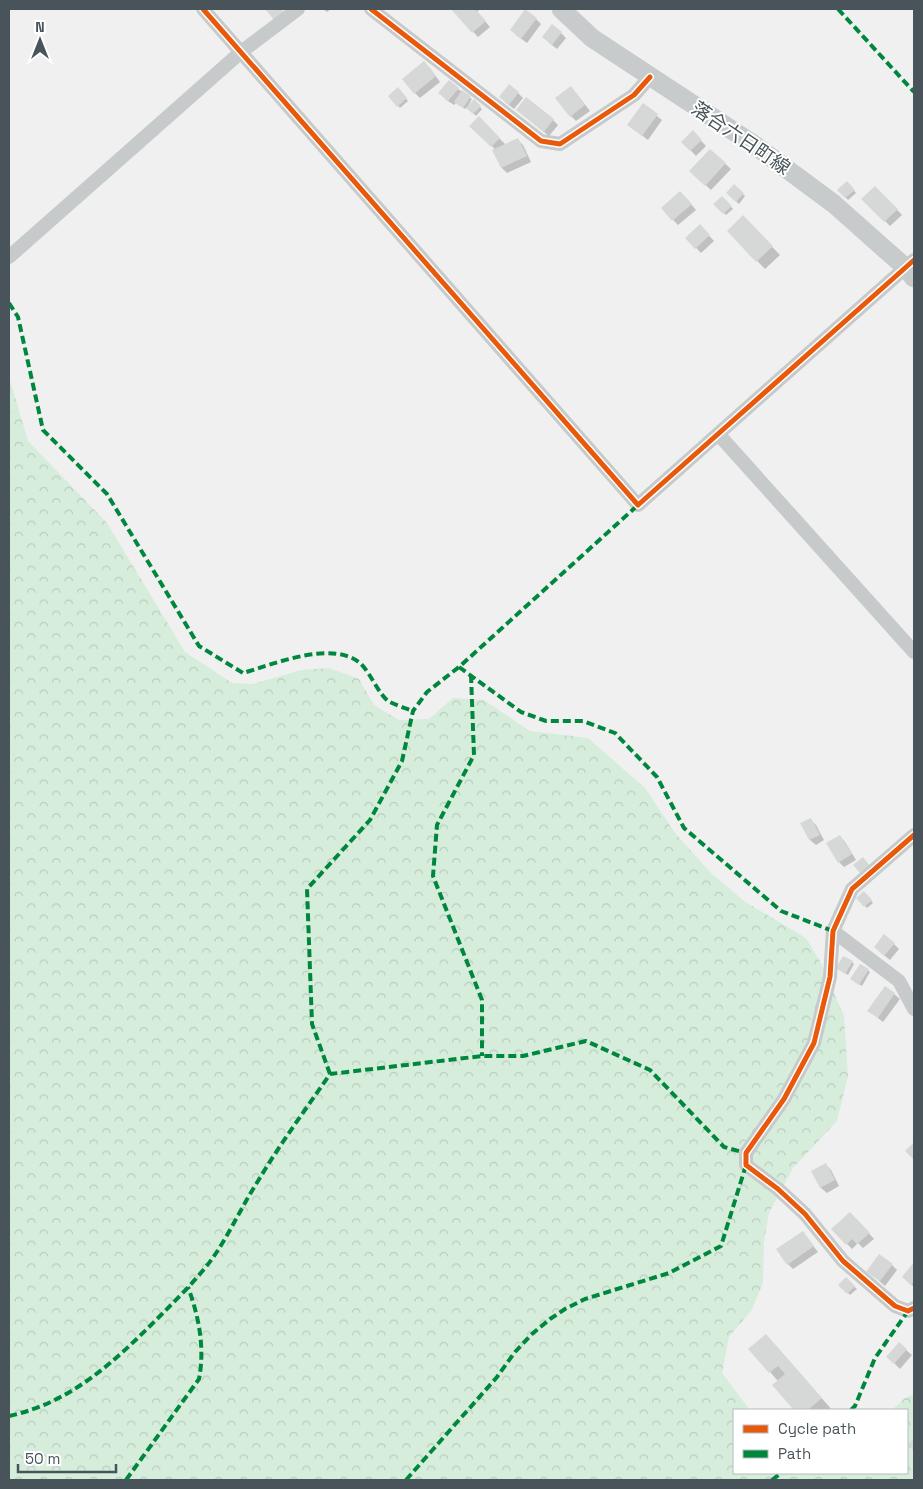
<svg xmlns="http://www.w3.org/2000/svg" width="923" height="1489" viewBox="0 0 923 1489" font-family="'Space Grotesk','Noto Sans JP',sans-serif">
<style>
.forest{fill:url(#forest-crowns)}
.shadow{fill:#0003}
.building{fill:#d6d8d8}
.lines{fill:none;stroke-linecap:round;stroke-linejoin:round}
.street{stroke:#c7cacb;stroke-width:14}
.secondary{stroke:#c8cbcc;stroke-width:19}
.quiet{stroke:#00873e;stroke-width:4;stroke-dasharray:8 4;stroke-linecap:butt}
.cycleway-casing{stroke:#fff;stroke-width:8}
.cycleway{stroke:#e8590c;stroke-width:5}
.labels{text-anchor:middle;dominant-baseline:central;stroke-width:4;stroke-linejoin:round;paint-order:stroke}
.street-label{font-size:19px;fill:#48545a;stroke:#fff}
</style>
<defs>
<pattern id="forest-crowns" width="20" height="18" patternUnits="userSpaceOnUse" patternTransform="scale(1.25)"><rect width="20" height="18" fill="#d6eddc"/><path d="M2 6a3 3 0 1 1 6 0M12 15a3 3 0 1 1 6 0" fill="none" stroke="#b9cdbf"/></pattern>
</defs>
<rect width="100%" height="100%" fill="#f0f0f0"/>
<path class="forest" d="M9,377L28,441L107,523L185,652L232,683L252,684L302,670L329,668L359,679L374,705L399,720L429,719L453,698L484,700L530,731L588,738L645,788L675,833L711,873L744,901L806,938L821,963L844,1016L848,1076L837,1121L793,1168L769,1213L764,1242L763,1283L751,1311L729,1337L722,1373L750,1410H734V1473H907V1410H892L905,1398L914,1394V1480H9Z"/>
<g class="shadow">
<path d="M323,9H331L327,12Z"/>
<path d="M452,9H480L477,12L490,27L478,37Z"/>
<path d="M536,19L541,24L527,43L516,35Z"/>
<path d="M561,33L566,38L557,49L548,42Z"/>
<path d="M429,67L440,82L420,98L415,93Z"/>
<path d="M458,89L472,99L468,106L469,107L474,101L482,109L476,116L467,107L465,109L456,103L454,105L445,99Z"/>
<path d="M400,91L408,101L400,108L390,96Z"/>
<path d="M518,93L523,98L514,109L505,102Z"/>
<path d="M576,93L590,111L576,121L571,116Z"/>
<path d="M643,105L662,120L648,140L629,125Z"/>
<path d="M523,115L553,120L558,125L549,136Z"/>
<path d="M479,118L505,144L501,147L518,140L523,145L531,162L507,173L502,168L494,151L496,150L471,126Z"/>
<path d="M693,132L706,146L696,156L683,142Z"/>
<path d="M710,150L731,169L711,190L691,171Z"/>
<path d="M847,183L856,193L848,200L839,190Z"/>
<path d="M734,186L745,196L739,204L727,193Z"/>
<path d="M875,187L902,215L890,226L863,199Z"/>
<path d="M685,197L696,210L678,225L662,208Z"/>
<path d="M722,197L733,209L726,215L715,204Z"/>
<path d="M743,217L780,255L765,269L728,231Z"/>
<path d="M700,226L714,241L701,253L687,238Z"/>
<path d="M810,819L816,825L824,840L816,845L810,840L802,824Z"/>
<path d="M840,836L845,842L856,860L844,867L839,862Z"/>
<path d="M864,893L873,903L867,908L858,898Z"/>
<path d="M894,944L899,949L890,960L880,952Z"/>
<path d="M852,962L854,964L848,975L837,968Z"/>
<path d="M861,965L870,972L862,986L854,981Z"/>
<path d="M894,994L900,999L883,1022L869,1011Z"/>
<path d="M826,1165L831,1170L839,1186L827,1193L821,1188L813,1172Z"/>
<path d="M856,1219L874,1239L863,1248L858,1243L852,1249L833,1229Z"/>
<path d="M803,1233L818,1252L793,1269L788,1264Z"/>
<path d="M914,1264V1287L903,1277Z"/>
<path d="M892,1265L897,1270L885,1286L868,1271Z"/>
<path d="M846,1279L857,1289L850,1295L840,1285Z"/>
<path d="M899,1344L912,1355L900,1369L888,1357Z"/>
<path d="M777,1347L832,1410H792L794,1409L778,1381L750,1349Z"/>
</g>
<g class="building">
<path d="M265,9H281L284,12L274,20Z"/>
<path d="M451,9H475L486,21L472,33Z"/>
<path d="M525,9L537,18L521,39L510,30Z"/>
<path d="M552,24L562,32L552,45L542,37Z"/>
<path d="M424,61L436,76L414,94L402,79Z"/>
<path d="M449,80L459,88L448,101L438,93Z"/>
<path d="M509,84L519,92L509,105L499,97Z"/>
<path d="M571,86L585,105L570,117L555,98Z"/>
<path d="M398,87L407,98L397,107L388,96Z"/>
<path d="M462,90L471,96L463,108L454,102Z"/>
<path d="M526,97L554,119L544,132L516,110Z"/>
<path d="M474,99L481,106L473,114L466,108Z"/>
<path d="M643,103L658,114L642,136L627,125Z"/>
<path d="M479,116L500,138L491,147L469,126Z"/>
<path d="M693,130L702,140L690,151L681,142Z"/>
<path d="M518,138L527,156L501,168L492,150Z"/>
<path d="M710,149L726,163L705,186L689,171Z"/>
<path d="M847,181L855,190L845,198L837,190Z"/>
<path d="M734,184L744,193L736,202L726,193Z"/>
<path d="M875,186L898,209L884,222L861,199Z"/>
<path d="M680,191L692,204L672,221L661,208Z"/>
<path d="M722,196L732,206L723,214L713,204Z"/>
<path d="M743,215L773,246L756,262L727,231Z"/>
<path d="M700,224L710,235L695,249L685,238Z"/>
<path d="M811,818L820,835L809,840L800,823Z"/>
<path d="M840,835L852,854L838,863L826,843Z"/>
<path d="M863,857L870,866L860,873L853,865Z"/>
<path d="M864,891L872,900L864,907L856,898Z"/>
<path d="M884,934L895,943L884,956L874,947Z"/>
<path d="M843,956L853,961L845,974L836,968Z"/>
<path d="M860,964L869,969L859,985L850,979Z"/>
<path d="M885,986L895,993L878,1018L867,1011Z"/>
<path d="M913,1143L914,1144V1160L905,1151Z"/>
<path d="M826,1163L835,1180L820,1188L811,1171Z"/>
<path d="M850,1212L870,1233L857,1244L852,1239L846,1245L831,1229Z"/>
<path d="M803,1231L814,1246L787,1265L776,1249Z"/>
<path d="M879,1254L893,1264L880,1281L866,1272Z"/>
<path d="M914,1262V1281L911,1285L902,1277Z"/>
<path d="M846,1277L855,1286L847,1294L838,1285Z"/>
<path d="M766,1334L822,1398L808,1410H790L792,1408L772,1385L785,1374L778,1366L769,1373L748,1349Z"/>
<path d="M899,1342L907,1349L894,1364L886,1357Z"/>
<path d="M914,1439V1452L908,1444Z"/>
</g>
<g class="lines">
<g class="street">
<path d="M203,9L638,505L914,260"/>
<path d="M371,9L541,141L560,144L634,95L650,77"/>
<path d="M9,257L241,52L298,9"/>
<path d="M719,435L914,652"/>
<path d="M914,835L852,889L833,931L830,977L814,1043L784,1099L746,1153V1165L778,1189L805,1214L843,1261L895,1306L908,1311L914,1308"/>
<path d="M833,931L899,981L914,1009"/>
</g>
<path class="secondary" d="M561,9L592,38L753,144L834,204L906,268L914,278"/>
<g class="quiet">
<path d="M838,9L914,92"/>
<path d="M9,303L18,317L43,430L107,494L199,646L243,673C274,664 334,639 361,664C371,674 378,693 388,701C395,705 405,708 413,711"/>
<path d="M459,667L521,712L546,721H583L615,733L657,777L684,828L781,911L833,931"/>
<path d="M471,675L474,755L437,825L433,876L482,1000V1056"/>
<path d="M330,1074L312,1024L307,889L370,820L402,761L413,711L427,692L459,667L638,505"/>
<path d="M851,1410L855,1406L875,1358L908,1311"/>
<path d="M9,1416C73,1402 116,1360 161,1315C178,1298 197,1279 212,1259C229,1235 242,1206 258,1181C280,1144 306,1109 330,1074L482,1056H523L586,1041L650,1070L724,1147L746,1153"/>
<path d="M126,1480L199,1379C205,1348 199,1317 188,1287"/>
<path d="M406,1480L497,1377L515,1352L532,1334L550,1319L565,1309L585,1299L669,1273L721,1246L746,1165"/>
<path d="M772,1480L781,1473"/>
</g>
<defs>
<g id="cycleway">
<path d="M203,9L638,505L914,260"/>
<path d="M371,9L541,141L560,144L634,95L650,77"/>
<path d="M914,835L852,889L833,931L830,977L814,1043L784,1099L746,1153V1165L778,1189L805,1214L843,1261L895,1306L908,1311L914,1308"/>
</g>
</defs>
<use href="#cycleway" class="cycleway-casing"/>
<use href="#cycleway" class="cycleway"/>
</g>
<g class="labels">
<g class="street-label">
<text transform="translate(741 138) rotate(34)">落合六日町線</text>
</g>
</g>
<rect width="923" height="1489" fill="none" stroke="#48545a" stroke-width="20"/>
<rect x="733" y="1409" width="175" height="65" fill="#ffffff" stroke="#b6bbbd"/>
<rect x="743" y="1425" width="25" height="8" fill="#e8590c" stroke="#b6bbbd"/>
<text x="778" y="1434" font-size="15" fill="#48545a">Cycle path</text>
<rect x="743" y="1450" width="25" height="8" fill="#00873e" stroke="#b6bbbd"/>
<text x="778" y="1459" font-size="15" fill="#48545a">Path</text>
<g transform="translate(40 40)" stroke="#ffffff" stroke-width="4" paint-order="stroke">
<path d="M0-4L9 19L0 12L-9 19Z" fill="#48545a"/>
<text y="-8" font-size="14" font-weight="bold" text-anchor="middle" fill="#48545a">N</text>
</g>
<path d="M18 1464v8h98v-8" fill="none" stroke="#48545a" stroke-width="2.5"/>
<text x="25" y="1464" font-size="15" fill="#48545a" stroke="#ffffff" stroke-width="4" paint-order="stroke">50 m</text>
</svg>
